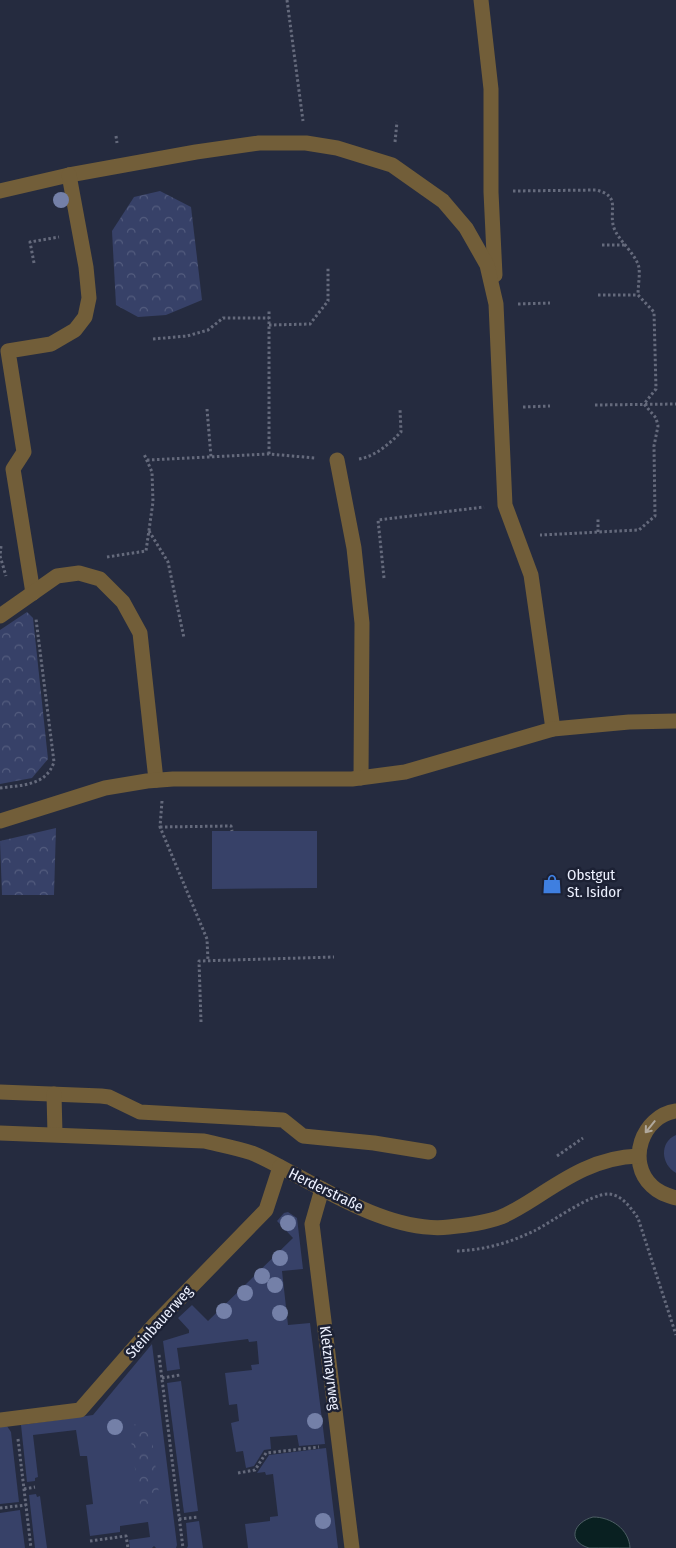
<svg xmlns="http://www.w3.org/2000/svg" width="676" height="1548" viewBox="0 0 676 1548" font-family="'Fira Sans Condensed',sans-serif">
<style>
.grass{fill:#374168}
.forest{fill:url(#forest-crowns)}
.water{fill:#092021;stroke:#4d5f64}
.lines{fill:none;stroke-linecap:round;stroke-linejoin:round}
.path{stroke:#656a7c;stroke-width:3;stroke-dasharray:2.5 2.5;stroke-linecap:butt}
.minor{stroke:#725e39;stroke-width:15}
.tree{fill:#7480a8}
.oneway{stroke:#b0a89c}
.labels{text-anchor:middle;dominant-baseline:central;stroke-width:5;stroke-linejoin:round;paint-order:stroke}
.poi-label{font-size:15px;fill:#edf1ff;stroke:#1c2134;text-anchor:start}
.street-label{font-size:15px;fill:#edf1ff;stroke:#1c2134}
</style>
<defs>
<pattern id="forest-crowns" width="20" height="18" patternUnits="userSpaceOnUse" patternTransform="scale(1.25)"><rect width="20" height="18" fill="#374168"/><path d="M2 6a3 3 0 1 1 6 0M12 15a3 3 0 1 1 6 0" fill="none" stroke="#545d7f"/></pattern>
</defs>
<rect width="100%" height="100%" fill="#252b3f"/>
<g class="grass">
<path d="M212,831H317V888L212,889Z"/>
<path d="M676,1135V1173C661,1165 659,1142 676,1135Z"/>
<path d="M288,1212L297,1218L303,1269L282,1271L288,1325L310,1323L325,1444L299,1446L297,1435L270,1437L271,1449L264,1450L254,1466L246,1468L243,1451L236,1452L231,1423L239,1421L237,1404L229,1405L225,1373L252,1370L251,1365L259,1364L257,1341L249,1342L248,1339L177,1348L180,1369L167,1371L163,1341L189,1333V1330L178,1318L192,1305L208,1321L293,1238L277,1221L284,1213Z"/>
<path d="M152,1344L177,1545L176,1548H156L154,1546L152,1548H130L129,1540L150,1537L148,1522L120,1526V1532L90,1536L86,1505L93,1504L87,1456H80L76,1430L33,1435L38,1477L35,1478V1481L27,1482L21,1425L93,1415Z"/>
<path d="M181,1381L198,1511L184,1513L167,1383Z"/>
<path d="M7,1426L11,1432L19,1502L0,1504V1427Z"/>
<path d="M326,1448L338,1548H248L245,1524L270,1521V1517L278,1516L273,1474L266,1475L265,1472L257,1473L269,1455Z"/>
<path d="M36,1494L37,1497L40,1496L47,1548H35L29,1495Z"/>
<path d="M20,1510L25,1548H0V1513Z"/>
<path d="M199,1521L203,1548H187L188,1546L186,1523Z"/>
</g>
<g class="forest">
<path d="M160,191L191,207L202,300L166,315L138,317L116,305L112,231L134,197Z"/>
<path d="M27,612L33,618L48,759L32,778L0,784V630Z"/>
<path d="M56,828L54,895H2L0,841Z"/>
<path d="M150,1423L160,1502L140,1505L129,1425Z"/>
</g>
<path class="water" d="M593,1517C611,1517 629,1529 630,1548C617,1548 601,1548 589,1548C566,1541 574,1522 593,1517Z"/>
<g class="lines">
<g class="path">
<path d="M287,0L303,121"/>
<path d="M116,136L117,143"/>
<path d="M395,142L397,122"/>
<path d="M513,191L596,190C622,196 608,211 614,228C618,240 637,255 639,268C640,276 638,286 638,295L654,312L656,389L644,404L656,418L658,426L654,446L655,516L639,530L540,535"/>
<path d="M602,245H625"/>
<path d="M34,263L30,242L59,237"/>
<path d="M598,295H638"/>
<path d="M518,304L550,303"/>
<path d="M269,325L310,324L328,301V268"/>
<path d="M153,339L187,336L208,330L223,318H269"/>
<path d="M595,405L676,404"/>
<path d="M523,407L550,406"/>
<path d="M207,409L211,457"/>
<path d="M269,454V309"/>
<path d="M359,459C376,456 389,444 401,432L400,409"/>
<path d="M147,460L269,454L315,458"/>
<path d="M149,531L168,562L184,638"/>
<path d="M598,532V518"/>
<path d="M1,546L0,556L6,576"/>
<path d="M107,557L146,551L153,502L152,472L144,454"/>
<path d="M384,578L378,520L484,507"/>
<path d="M0,788C22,785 46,786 54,762L36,619"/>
<path d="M162,801L160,827L207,939L208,961"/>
<path d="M160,827L231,826L232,831"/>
<path d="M201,1022L199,961L334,957"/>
<path d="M557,1156L583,1138"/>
<path d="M457,1251C484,1250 509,1243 534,1231C552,1222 591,1193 609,1194C622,1195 631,1208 638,1218L676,1335"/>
<path d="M159,1355L183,1548"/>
<path d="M162,1378L180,1375"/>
<path d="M18,1439L31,1548"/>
<path d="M238,1473L255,1470L266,1453L319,1447"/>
<path d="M24,1489L35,1487"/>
<path d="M0,1508L26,1505"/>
<path d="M179,1519L198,1517"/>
<path d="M90,1541L126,1536L128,1548"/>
</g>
<g class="minor">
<path d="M481,0L491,89V192L495,275"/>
<path d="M0,191L69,175L196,152L259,143H306L337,148L392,165L443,201L466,228L487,265L496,304L505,505L531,575L553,729"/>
<path d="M337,460L354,548L362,623L361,778"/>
<path d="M33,593L13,469L24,452L8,351L51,344L75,330L85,317L89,298L86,267L69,175"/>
<path d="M0,616L57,576L79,573L100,579L123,602L140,633L156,780"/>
<path d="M0,821L105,788L147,781L173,779H352L405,772L553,729L629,722L676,721"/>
<path d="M0,1092L101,1096L109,1097L140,1112L283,1120L303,1136L374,1143L429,1152"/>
<path d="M54,1094L55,1134"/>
<path d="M676,1111C642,1116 626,1162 652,1186C659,1193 667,1195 676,1198"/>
<path d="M0,1133L204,1141C221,1145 237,1148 252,1153C265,1158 278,1166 290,1172C336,1196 396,1233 449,1227C467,1225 485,1223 501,1217C513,1212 524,1205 535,1198C567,1177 598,1157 638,1156"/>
<path d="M322,1189L312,1224L352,1548"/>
<path d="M0,1420L80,1410L155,1324L266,1210L280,1167"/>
</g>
</g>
<g class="tree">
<circle cx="61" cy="200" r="8"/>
<circle cx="288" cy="1223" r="8"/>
<circle cx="280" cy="1258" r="8"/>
<circle cx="262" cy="1276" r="8"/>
<circle cx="275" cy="1285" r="8"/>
<circle cx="245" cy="1293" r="8"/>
<circle cx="224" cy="1311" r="8"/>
<circle cx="280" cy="1313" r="8"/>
<circle cx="315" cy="1421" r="8"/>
<circle cx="115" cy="1427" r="8"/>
<circle cx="323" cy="1521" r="8"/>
</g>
<defs><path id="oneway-shaft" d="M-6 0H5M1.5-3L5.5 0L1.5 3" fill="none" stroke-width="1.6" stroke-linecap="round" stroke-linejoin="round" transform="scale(1.25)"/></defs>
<use class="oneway" href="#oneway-shaft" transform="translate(650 1127) rotate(129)"/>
<defs>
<symbol id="shop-bare" viewBox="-9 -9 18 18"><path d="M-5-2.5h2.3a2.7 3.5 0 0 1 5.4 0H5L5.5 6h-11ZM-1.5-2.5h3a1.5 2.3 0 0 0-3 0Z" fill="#3f7fe0" stroke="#1c2134" stroke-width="2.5" paint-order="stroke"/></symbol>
</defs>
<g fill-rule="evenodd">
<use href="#shop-bare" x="538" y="870" width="28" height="28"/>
</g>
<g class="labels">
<g class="poi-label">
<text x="567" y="875">Obstgut<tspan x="567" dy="17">St. Isidor</tspan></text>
</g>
<g class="street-label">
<text transform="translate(326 1190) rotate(26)">Herderstraße</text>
<text transform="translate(159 1322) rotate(-48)">Steinbauerweg</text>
<text transform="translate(330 1368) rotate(83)">Kletzmayrweg</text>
</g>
</g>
</svg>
